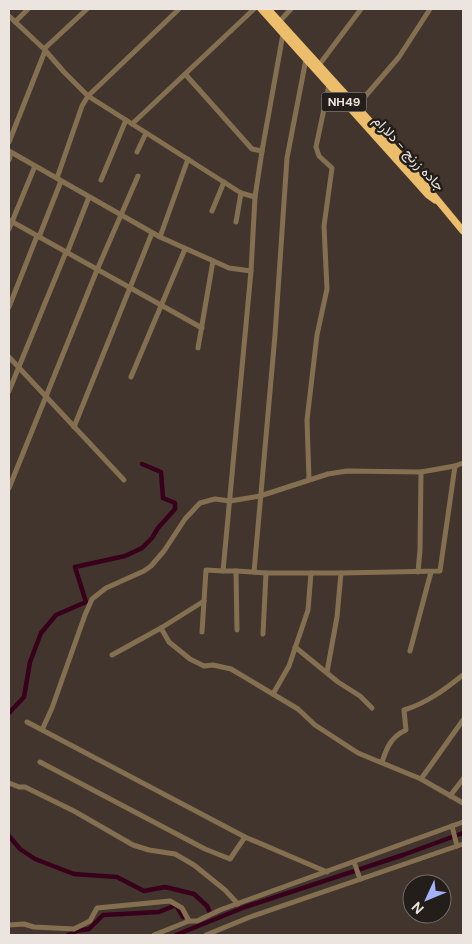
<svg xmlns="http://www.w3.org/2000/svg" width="472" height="944" viewBox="0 0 472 944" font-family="'DM Sans',Vazirmatn,sans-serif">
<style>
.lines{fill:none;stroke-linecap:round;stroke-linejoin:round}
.canal{stroke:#38001b;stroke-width:4.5}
.minor{stroke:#847051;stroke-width:5}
.highway{stroke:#ecbd6b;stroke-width:7}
.labels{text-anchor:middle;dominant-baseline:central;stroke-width:5;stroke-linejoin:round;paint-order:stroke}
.shield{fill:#231e1a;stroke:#b0a9a4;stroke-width:1}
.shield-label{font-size:12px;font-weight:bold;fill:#ece4df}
.street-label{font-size:14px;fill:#ece4df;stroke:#231e1a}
</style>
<rect width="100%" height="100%" fill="#41352d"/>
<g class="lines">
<g class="canal">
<path d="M9,713L24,697L30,662L41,633L56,615L86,602L75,567L125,556L142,548L152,538L158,528L175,509V503L163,498L161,472L142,464"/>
<path d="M9,836L20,849L35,859L74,874L117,877L144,891L165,887L194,894L207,906L211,915"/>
<path d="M68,935L76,931L89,929L103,915L159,912L176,905L183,917"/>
<path d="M176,935L245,907L403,855L463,833"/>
</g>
<g class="minor">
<path d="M9,16L44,49L64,72L88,96L241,193L255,197"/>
<path d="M15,22L28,9"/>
<path d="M279,22L291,9"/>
<path d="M44,49L87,9"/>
<path d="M319,65L361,9"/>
<path d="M186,75L252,149L262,151"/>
<path d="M356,107L399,57L430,9"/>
<path d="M132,124L254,9"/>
<path d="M9,142L45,51"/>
<path d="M9,151L160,237L229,268L251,271"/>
<path d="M137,152L146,133"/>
<path d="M9,155L10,157L9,160"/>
<path d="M57,178L82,106L88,96L179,9"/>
<path d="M101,180L126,120"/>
<path d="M212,211L224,182"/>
<path d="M9,220L202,328"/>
<path d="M236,222L241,193"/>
<path d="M9,229L35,166"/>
<path d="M39,237L61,181"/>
<path d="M160,237L188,159"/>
<path d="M67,253L89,197"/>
<path d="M9,307L37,236"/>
<path d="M198,348L213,261"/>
<path d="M9,357L124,480"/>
<path d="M131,377L185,249"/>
<path d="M9,391L66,252"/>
<path d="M74,427L152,233"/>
<path d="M309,479L307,420L317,335L327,289L324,226L332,168L319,156L316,147L329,85"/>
<path d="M9,488L97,270L138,176"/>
<path d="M236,571L266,573H341L440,571L455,466"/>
<path d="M254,572L275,335L287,158L306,59"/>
<path d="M418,572L420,550L421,472"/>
<path d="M161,628L169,642L190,659L204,666L213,665L231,669L298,709L315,725L358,753L421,779L463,720"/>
<path d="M237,630L236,571H223L251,271L255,197L262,151L283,34"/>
<path d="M202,632L206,570L223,571"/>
<path d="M263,634L266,573"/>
<path d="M295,647L338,682L360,696L372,708"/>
<path d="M410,651L431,572"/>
<path d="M112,655L161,628L204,601"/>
<path d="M327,672L337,617L341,573"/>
<path d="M273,694L289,666L308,610L311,573"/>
<path d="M27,722L245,837L327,872"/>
<path d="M42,730L52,708L85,615L92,599L106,588L144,571L151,566L164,551L185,519L200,503L215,499L230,501L260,496L328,474L347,471L421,472L455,466L463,463"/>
<path d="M40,762L205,849L230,859L245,837"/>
<path d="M382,762C387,747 391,737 406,730L404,710C427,703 444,690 463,675"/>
<path d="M421,779L463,803"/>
<path d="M9,783L19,787H25L74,811L133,845L149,850L175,854L194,865L225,890L238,904"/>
<path d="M450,796L463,779"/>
<path d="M452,826L457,846"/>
<path d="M354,862L360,879"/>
<path d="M9,925L24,924L34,927L74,929L90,921L97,908L170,901L182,908L189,921"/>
<path d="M154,935L189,921H197L220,910L463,822"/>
<path d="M206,935L250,917L463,844"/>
</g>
<g class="highway">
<path d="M261,9L428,195L435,200"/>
<path d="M268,9L397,151L463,231"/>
</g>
</g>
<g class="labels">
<rect class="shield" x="321.5" y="92.5" width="45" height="19" rx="4"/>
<g class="shield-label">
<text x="344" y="102">NH49</text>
</g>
<g class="street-label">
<text transform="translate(409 153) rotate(47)">جاده زرنج - دلارام</text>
</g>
</g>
<rect width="472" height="944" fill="none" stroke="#ece4df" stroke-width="20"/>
<g transform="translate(427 899) rotate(226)"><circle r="24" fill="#231e1a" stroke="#736d69"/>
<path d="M0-4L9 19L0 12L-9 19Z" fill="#a4b2fc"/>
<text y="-8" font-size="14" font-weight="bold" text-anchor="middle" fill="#ece4df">N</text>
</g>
</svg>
